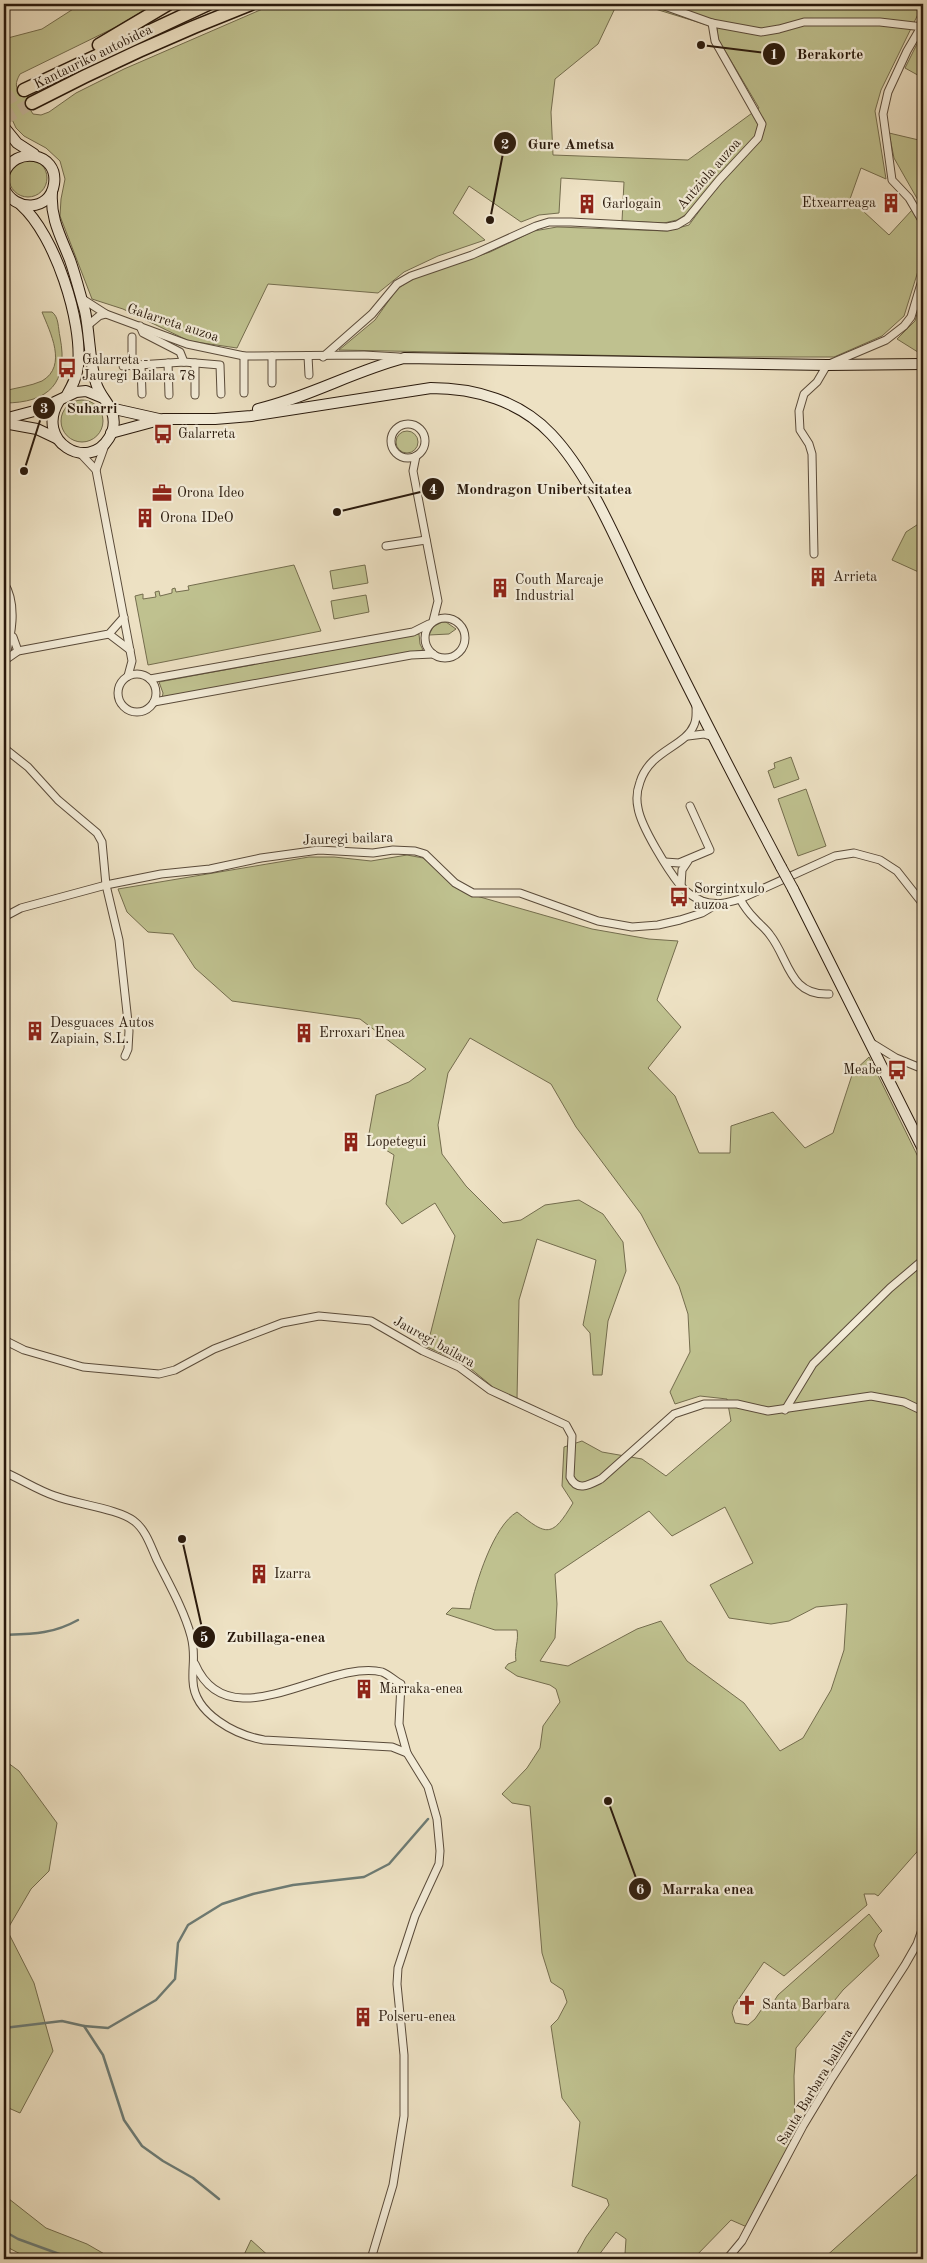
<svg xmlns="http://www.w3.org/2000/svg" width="927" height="2263" viewBox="0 0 927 2263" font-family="'Old Standard TT',serif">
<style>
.green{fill:#bfc18f;stroke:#746d4e;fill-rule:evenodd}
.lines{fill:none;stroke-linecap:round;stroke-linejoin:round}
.stream{stroke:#6d7b74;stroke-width:2.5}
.highway-tunnel{stroke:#c6b99e;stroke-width:12;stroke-dasharray:12 6;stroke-linecap:butt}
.street-casing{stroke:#5a4b3a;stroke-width:9}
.secondary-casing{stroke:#29190c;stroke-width:12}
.highway-casing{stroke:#29190c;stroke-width:15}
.street{stroke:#f3ecd8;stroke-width:7}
.secondary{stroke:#f3ecd8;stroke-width:10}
.highway{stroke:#ede1c3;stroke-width:12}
.secondary-bridge-casing{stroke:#29190c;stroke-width:12;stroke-linecap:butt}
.secondary-bridge{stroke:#f3ecd8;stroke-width:10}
.labels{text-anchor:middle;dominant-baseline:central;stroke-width:4.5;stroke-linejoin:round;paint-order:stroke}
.street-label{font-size:14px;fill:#29190c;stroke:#f3ecd8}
.poi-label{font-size:14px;fill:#29190c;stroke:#f3ecd8;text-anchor:start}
.leader{fill:none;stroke:#29190c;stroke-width:2}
.callout-dot{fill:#29190c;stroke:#f3ecd8;stroke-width:2}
.mark-label{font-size:15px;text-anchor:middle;font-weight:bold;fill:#fff}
.callout-label{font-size:15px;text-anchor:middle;font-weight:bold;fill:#29190c;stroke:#f3ecd8;stroke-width:4.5;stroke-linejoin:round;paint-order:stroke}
</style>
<rect width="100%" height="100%" fill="#ede1c3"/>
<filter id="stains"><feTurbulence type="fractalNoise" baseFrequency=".004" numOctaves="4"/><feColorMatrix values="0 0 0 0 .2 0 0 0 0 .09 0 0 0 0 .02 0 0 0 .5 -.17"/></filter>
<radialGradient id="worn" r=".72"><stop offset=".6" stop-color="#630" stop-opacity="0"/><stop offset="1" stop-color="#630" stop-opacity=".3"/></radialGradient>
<g class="green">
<path d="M81,4H155L116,27L20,74C15,83 15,87 21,95L28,96L26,103L33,114L41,115L49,112L76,93L124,69L274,4H617L598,44L555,79L551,112L553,155L688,160L759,108L718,39L717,28L639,4H923L881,90L875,111L886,179L861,168L850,199L889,235L912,210L923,231V255L904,316L882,336L834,357H687L339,350L375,320L397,289L414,278L490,252L534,231L557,227L667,231L689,225L706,202L677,220L664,223L622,221L624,182L561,178L559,213L539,215L521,222L469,186L453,213L485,240L438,256L404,272L378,293L268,284L237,348L189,341L123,309L92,299L60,216L61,199L65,179L60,161L46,148L24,136L16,128L4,102V39L42,29Z"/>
<path d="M923,32V78L905,68Z"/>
<path d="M889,133L923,141V209L894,158Z"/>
<circle cx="28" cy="178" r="19"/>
<path d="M923,292V354H921L897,339L915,321Z"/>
<path d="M42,312H52C59,317 58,328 60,337C69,383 49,403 4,403V391C15,388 31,386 42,381C68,366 50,332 42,312Z"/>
<circle cx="82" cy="421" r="21"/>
<circle cx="407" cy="442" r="11"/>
<path d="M923,521V574L892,560L906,532Z"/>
<path d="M294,565L321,631L148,665L135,596L143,594V599L156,597L155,592L159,591L160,596L172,593V589L175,588L176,592L189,590L188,586Z"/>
<path d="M365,565L368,583L333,589L330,571Z"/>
<path d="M366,595L369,612L334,619L331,601Z"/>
<path d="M442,622H446L456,629L449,634L429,635L433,627Z"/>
<path d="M419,634L420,644L423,650L162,699L163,693L159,682Z"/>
<path d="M791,757L799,779L774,788L768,771L775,768L774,763Z"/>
<path d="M806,789L826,846L798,856L778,799Z"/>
<path d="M407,855L423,858L473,895L592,929L649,939L678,941L657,1000L681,1027L648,1068L675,1096L699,1153H730L731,1126L773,1112L805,1148L833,1133L853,1072L869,1057L923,1167V1845L878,1896L875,1894H864L867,1905L784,1976L764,1962L734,2006L732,2013L735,2023L748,2025L755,2019L766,2003L771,2006L778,1995L869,1914L882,1931L878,1935L874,1945L879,1956L843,1990L796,2048L794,2076L795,2135L747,2227L731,2220L693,2259H622L625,2254L626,2239L616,2232L596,2259H574L586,2237L609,2205L607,2199L572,2186L580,2122L562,2098L551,2026L558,2019L567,2002L563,1990L551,1982L542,1953L530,1806L512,1803L502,1794L527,1768L540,1748L543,1726L560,1702L556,1689L550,1685L517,1676L505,1668L508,1664L516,1661C514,1649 519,1641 517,1630H495L446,1614L452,1608L470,1609C476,1583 493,1526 517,1512C547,1536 552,1538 573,1503L562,1486L564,1447L582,1441L602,1452L642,1459L666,1476L731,1421L727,1399L700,1396L675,1404L670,1392L690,1352L688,1314L679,1286L641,1214L576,1127L551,1084L470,1038L448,1073L438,1125L442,1154L466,1186L503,1223L521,1220L545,1205L579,1200L603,1214L623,1242L626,1271L608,1321L602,1375H593L590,1333L583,1325L596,1260L537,1239L519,1300L517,1399L499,1392L465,1364L427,1347L455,1236L435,1203L402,1224L386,1204L394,1155L368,1139L376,1095L409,1082L426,1069L360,1019L232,1001L195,968L173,934L148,932L127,912L118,889L309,857H334L371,861ZM725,1507L753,1563L710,1585L729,1618L771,1624L789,1621L816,1607L847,1604L844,1650L831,1690L803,1738L780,1751L744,1703L687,1661L661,1621L637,1629L568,1666L540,1661L555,1638L557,1604L555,1574L649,1511L672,1536Z"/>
<path d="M4,1760L19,1771L57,1823L49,1871L31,1889L7,1930L34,1983L53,2051L20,2113L4,2106Z"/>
<path d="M923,2169V2259H823Z"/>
<path d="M4,2195L46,2228L87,2244L113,2259H30L7,2247H4Z"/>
<path d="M251,2240L272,2259H242Z"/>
</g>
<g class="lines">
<g class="stream">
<path d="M4,1635C33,1634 53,1634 78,1620"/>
<path d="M84,2026L108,2028L156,2000L175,1979L178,1943L188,1925L222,1904L253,1894L293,1885L364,1877L389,1864L428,1819"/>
<path d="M4,2028L62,2021L84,2026L103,2055L124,2120L142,2146L163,2161L193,2178L219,2199"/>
<path d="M4,2231L18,2239L73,2259"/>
</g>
<g class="highway-tunnel">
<path d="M4,101L24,90"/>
<path d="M4,119L32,103"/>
</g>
<defs>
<g id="street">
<path d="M659,4L712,23L761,32L779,29L804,22H880L923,27"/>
<path d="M921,27L907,51L888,92L883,114L892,180L909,198L923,222"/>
<path d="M81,298L106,314L187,344L244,356L364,355L399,357"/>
<path d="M87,326L99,316L106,314"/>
<path d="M140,326L143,333L180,352L184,362"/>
<path d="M132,337V366"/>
<path d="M244,356V393"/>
<path d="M308,356L309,375"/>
<path d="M323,357L372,314L397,284L411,276L472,255L536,226L549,222H571L667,227L677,225L687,219L719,180L758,138L762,124L715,41L712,23"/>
<path d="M168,363L169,395"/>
<path d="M141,365L142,394"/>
<path d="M123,366L184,362L220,365L221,394"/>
<path d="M272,383V356"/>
<path d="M195,395V363"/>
<circle cx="408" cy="441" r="17"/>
<path d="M80,453L96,470L132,661L128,676"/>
<path d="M416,456L413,471L438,601L433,621"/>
<path d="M96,470L105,445"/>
<path d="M386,546L426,540"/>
<path d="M814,554L812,454L809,444L800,430L799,411L804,394L817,382L827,365L886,340L904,326L911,317L923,277"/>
<path d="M4,583C18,605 11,636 5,659"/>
<circle cx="445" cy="638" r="20"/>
<path d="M109,634L130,650"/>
<path d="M10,635L13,637L18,651"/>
<path d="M5,660L18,651L109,634L124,617"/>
<circle cx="137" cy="693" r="19"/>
<path d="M150,679L413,632L429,624"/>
<path d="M154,702L411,655L433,654"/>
<path d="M696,706C696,712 697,719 694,725C685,747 650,750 640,782C637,790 636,799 638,808C641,827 668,870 680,885C686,892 695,898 702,901C715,906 727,903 740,899L835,856L854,853L880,860L897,871L923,904"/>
<path d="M688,736L704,734L713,737"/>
<path d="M4,748L28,767L58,800L97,833L102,842L106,885L119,940L129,1031L128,1049L125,1056"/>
<path d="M665,862L679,863L710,850L690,806"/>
<path d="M681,886L682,870L688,861"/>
<path d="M740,899C744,906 749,913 754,918C759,924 766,929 770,935C789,959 789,996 829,994"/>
<path d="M4,917L21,908L106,885L161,874L210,869L261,858L319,850L373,853L393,850L415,851L425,854L455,883L473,893H520L598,921L632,927L658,925L680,920L702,913L717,904"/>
<path d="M870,1042L896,1058L923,1069"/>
<path d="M4,1340L24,1350L83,1367L159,1374L175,1370L214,1349L282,1323L319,1316L361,1320L371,1321L423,1351L459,1367L490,1390L566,1425L572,1436L570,1477C577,1492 589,1485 601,1479L674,1414L704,1404H737L768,1411L871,1396L904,1402L923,1411"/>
<path d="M785,1410L813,1364L890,1288L923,1260"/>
<path d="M4,1472C21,1479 37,1490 55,1496C76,1504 119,1509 134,1521C146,1530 151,1547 157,1560C169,1584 184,1610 191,1636C196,1655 192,1664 193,1681C194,1714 236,1735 264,1740L392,1747L407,1753L428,1787L437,1819L440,1851L439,1864L415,1916L398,1968L397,1984L404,2055V2116L393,2185L371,2259"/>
<path d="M195,1664C229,1743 328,1658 382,1672C388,1674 395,1681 401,1684L399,1724L407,1753"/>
<path d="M727,2259L742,2241L803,2126L832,2078L905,1965L917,1944L923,1927"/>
</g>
<g id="secondary">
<path d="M4,127L17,143L34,154"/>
<path d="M4,174C14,145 59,152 54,184C50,212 14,212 4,188"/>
<path d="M52,192C50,218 61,237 70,260C76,277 80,294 85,311C90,335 89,360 96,383C99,394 108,402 112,412C115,421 114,430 109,438C88,473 34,441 59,401"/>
<path d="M21,205C55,235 83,322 78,366C77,377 72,386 67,395"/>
<path d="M110,408L159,419"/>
<path d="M258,409C309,397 354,371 404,358L827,365L923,364"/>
<path d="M4,419L38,410L76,392L86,391L103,398"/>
<path d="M4,423L37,429L56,438"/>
<path d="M111,433L163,419H215L251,416L431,388C475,388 520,401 551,434C591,476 618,545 644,598C688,688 734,778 781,867"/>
<path d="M793,889L923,1149"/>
</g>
<g id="highway">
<path d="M99,45L168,4"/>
<path d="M24,90L208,4"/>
<path d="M32,103C103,66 176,33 251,4"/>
</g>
</defs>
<use href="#street" class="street-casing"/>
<use href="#secondary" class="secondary-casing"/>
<use href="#highway" class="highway-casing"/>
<use href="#street" class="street"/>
<use href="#secondary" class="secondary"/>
<use href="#highway" class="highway"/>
<defs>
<path id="secondary-bridge" d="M781,867L793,889"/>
</defs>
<use href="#secondary-bridge" class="secondary-bridge-casing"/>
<use href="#secondary-bridge" class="secondary-bridge"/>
</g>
<defs>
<symbol id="building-bare" viewBox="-9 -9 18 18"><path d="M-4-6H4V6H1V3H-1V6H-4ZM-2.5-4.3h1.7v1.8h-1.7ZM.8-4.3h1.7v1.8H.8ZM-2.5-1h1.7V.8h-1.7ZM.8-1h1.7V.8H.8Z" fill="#8f2418" stroke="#f3ecd8" stroke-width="2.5" paint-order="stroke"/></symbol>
<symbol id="bus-bare" viewBox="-9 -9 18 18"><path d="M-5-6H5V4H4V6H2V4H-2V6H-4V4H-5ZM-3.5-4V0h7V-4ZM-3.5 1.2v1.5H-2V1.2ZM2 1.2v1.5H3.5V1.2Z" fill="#8f2418" stroke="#f3ecd8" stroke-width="2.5" paint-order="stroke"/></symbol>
<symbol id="office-bare" viewBox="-9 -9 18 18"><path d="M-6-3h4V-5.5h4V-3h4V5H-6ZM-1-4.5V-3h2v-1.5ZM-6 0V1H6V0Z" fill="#8f2418" stroke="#f3ecd8" stroke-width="2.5" paint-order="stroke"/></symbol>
<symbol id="church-bare" viewBox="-9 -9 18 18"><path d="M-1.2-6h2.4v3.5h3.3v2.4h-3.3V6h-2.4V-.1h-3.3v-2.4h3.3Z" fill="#8f2418" stroke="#f3ecd8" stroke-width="2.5" paint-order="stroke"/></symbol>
</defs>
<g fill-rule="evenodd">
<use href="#building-bare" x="877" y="189" width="28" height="28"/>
<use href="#building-bare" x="573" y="190" width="28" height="28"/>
<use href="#bus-bare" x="53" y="354" width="28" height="28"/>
<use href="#bus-bare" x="149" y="420" width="28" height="28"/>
<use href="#office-bare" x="148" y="479" width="28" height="28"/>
<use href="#building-bare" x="131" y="504" width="28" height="28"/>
<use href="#building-bare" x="804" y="563" width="28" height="28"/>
<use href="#building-bare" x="486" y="574" width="28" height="28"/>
<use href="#bus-bare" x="665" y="883" width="28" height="28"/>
<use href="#building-bare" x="21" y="1017" width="28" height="28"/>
<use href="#building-bare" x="290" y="1019" width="28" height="28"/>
<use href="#bus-bare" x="883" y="1056" width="28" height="28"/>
<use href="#building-bare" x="337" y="1128" width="28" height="28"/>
<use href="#building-bare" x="245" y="1560" width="28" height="28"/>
<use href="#building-bare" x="350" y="1675" width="28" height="28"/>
<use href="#church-bare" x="733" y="1991" width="28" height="28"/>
<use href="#building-bare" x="349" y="2003" width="28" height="28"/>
</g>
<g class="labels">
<g class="street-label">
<text transform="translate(93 57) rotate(-26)">Kantauriko autobidea</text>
<text transform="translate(709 174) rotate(-49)">Antziola auzoa</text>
<text transform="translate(173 323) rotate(18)">Galarreta auzoa</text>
<text transform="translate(348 839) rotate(-2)">Jauregi bailara</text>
<text transform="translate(434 1342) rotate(29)">Jauregi bailara</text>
<text transform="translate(815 2087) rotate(-59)">Santa Barbara bailara</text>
</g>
<g class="poi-label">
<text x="876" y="203" text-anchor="end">Etxearreaga</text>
<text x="602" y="204">Garlogain</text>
<text x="82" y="360">Galarreta -<tspan x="82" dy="16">Jauregi Bailara 78</tspan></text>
<text x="178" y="434">Galarreta</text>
<text x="177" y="493">Orona Ideo</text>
<text x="160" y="518">Orona IDeO</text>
<text x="833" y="577">Arrieta</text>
<text x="515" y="580">Couth Marcaje<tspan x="515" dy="16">Industrial</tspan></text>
<text x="694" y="889">Sorgintxulo<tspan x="694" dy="16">auzoa</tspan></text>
<text x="50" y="1023">Desguaces Autos<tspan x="50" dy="16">Zapiain, S.L.</tspan></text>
<text x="319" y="1033">Erroxari Enea</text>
<text x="882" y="1070" text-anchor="end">Meabe</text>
<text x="366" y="1142">Lopetegui</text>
<text x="274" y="1574">Izarra</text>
<text x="379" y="1689">Marraka-enea</text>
<text x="762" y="2005">Santa Barbara</text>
<text x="378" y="2017">Polseru-enea</text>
</g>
</g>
<path class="leader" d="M701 45L774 54M490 220L505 143M24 471L44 408M337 512L433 489M182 1539L204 1637M608 1801L640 1889"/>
<g class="callout-dot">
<circle cx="701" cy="45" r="5"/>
<circle cx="490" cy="220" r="5"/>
<circle cx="24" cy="471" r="5"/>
<circle cx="337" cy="512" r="5"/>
<circle cx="182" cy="1539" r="5"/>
<circle cx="608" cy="1801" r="5"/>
<circle cx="774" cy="54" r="12"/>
<circle cx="505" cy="143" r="12"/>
<circle cx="44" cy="408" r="12"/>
<circle cx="433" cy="489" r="12"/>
<circle cx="204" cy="1637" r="12"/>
<circle cx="640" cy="1889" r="12"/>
</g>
<g class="mark-label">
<text x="774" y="59">1</text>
<text x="505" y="149">2</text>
<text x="44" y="413">3</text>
<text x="433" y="494">4</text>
<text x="204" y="1642">5</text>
<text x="640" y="1894">6</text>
</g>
<g class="callout-label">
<text x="830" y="59">Berakorte</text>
<text x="571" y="149">Gure Ametsa</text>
<text x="92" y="413">Suharri</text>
<text x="544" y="494">Mondragon Unibertsitatea</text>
<text x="276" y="1642">Zubillaga-enea</text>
<text x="708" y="1894">Marraka enea</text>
</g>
<rect width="927" height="2263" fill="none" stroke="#ede1c3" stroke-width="20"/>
<rect x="5" y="5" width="917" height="2253" fill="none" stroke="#29190c" stroke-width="2.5"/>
<rect x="10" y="10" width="907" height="2243" fill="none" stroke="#29190c"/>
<rect width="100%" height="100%" filter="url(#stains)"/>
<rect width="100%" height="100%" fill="url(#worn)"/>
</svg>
